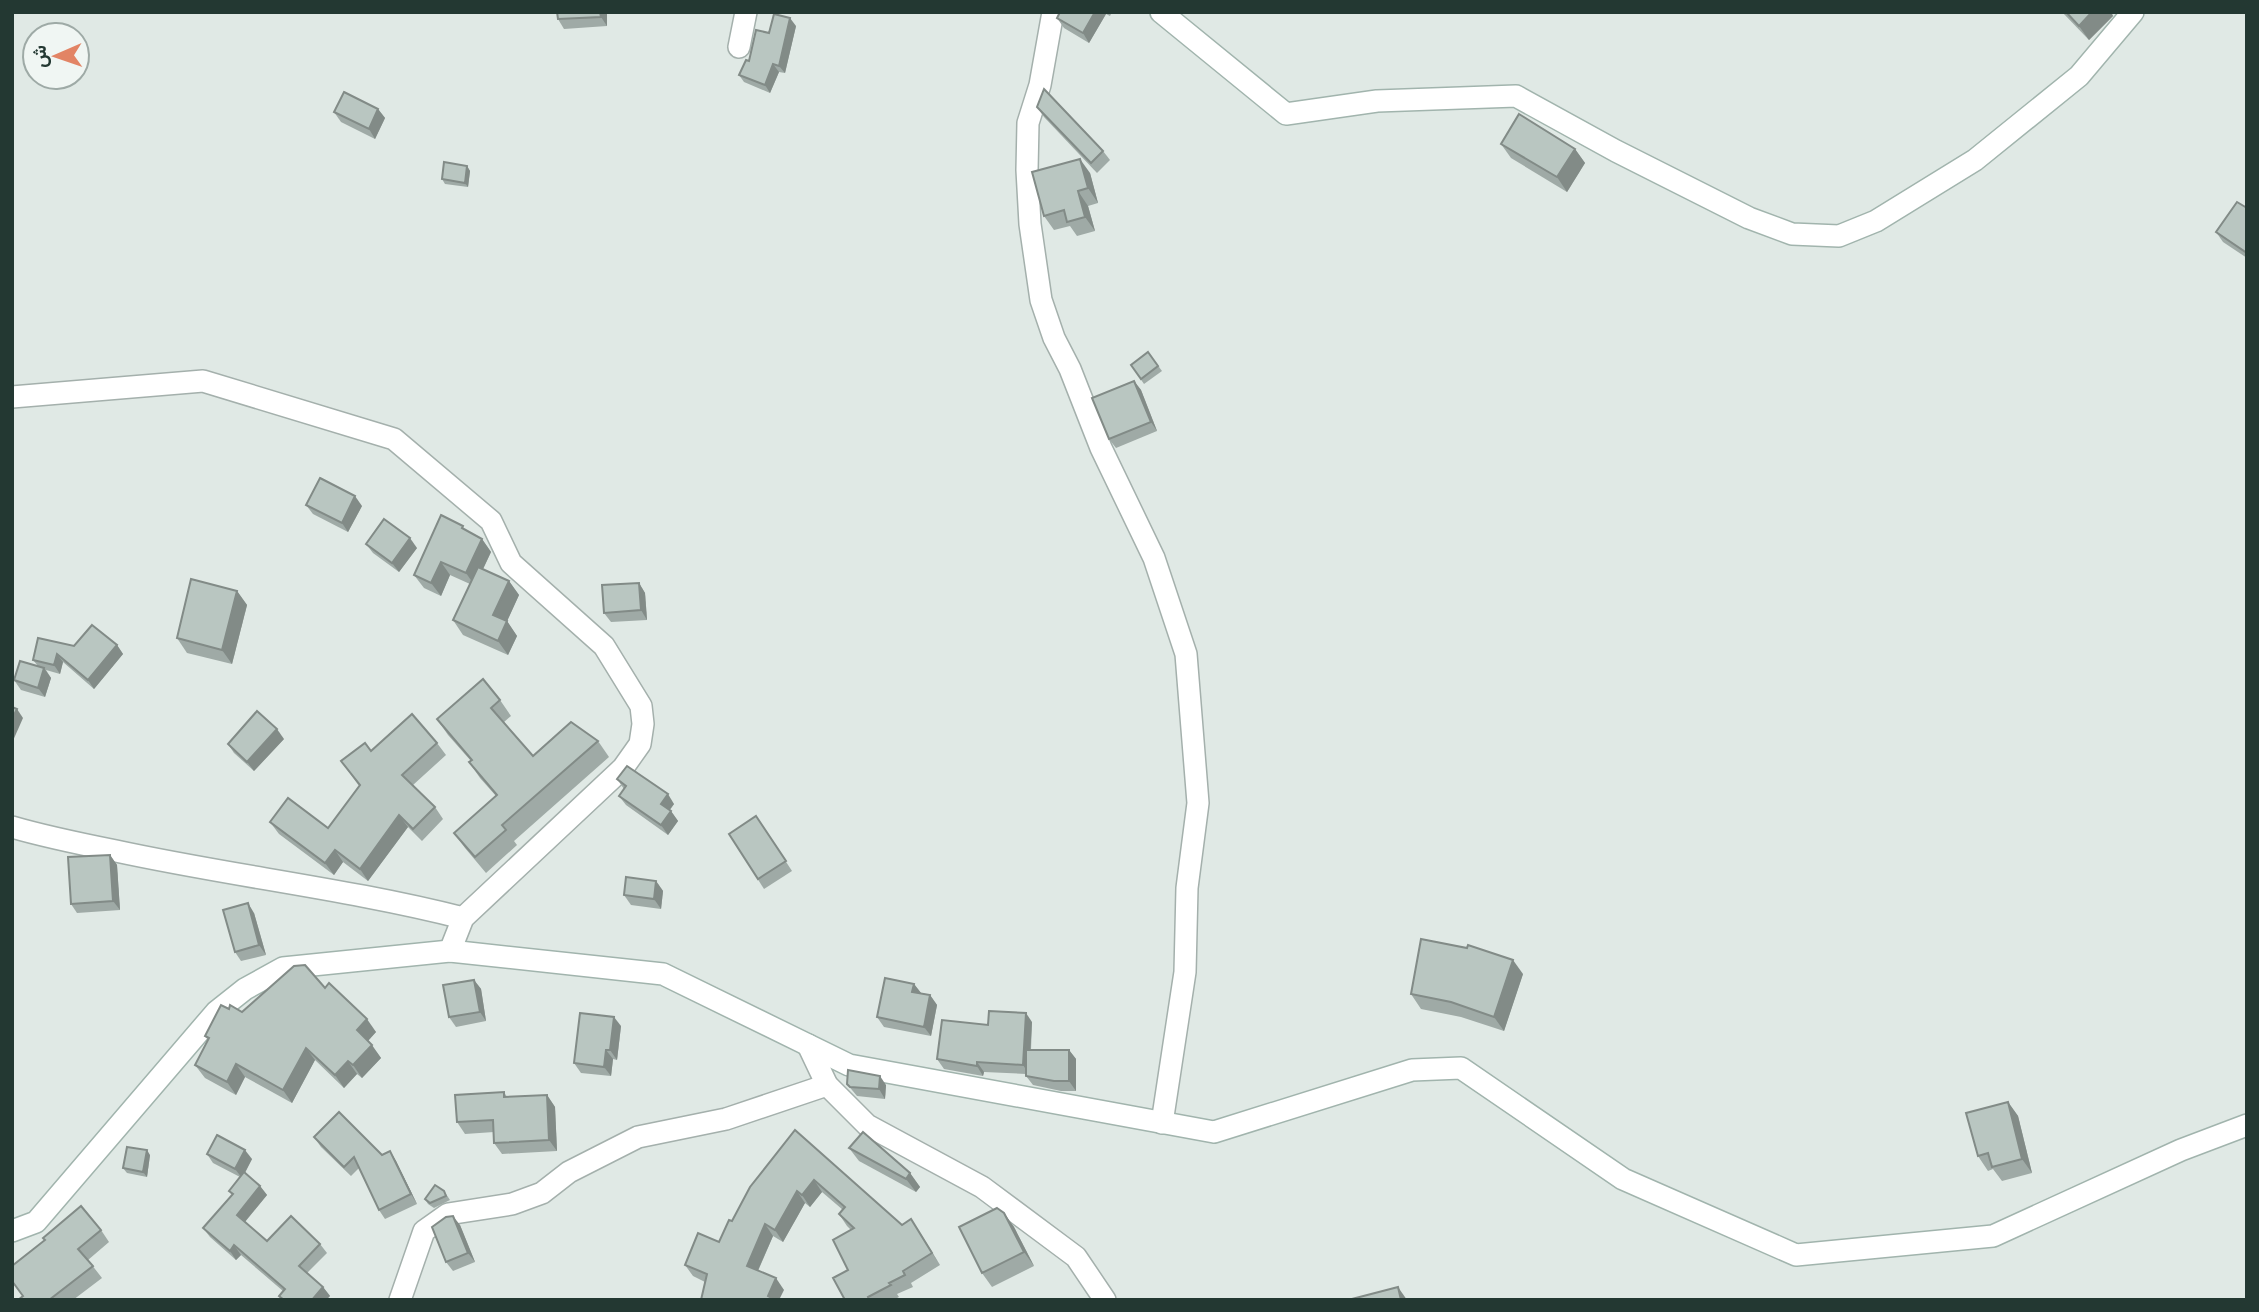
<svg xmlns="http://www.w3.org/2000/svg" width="2259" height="1312" viewBox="0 0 2259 1312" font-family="'Source Sans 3',Vazirmatn,sans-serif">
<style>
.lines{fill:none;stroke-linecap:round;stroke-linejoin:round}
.street-casing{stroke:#a4b0ac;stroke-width:24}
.secondary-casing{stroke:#a1b4ad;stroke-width:24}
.street{stroke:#fff;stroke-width:21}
.secondary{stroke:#fff;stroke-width:21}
.wall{fill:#9faaa6}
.shaded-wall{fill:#828b87}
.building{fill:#b9c6c1;stroke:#828b87;stroke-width:2}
</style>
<rect width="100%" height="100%" fill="#e0e9e5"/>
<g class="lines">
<defs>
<g id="street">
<path d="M1053,12L1040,85L1028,123L1027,170L1030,224L1041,300L1054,338L1070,369L1101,448L1154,558L1186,654L1198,803L1187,888L1185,972L1162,1123"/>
<path d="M739,47L746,12"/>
<path d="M12,397L203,381L394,439L491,521L511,563L604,646L641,706L643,724L640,744L623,768L463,918L450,951"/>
<path d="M12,827C46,837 81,844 116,851C231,876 349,889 463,918"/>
<path d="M808,1045L827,1085L867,1125L982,1187L1076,1257L1105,1300"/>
<path d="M400,1300L424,1231L448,1214L512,1204L542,1193L569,1172L638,1137L726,1119L827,1085"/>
</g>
<g id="secondary">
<path d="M1161,12L1286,114L1377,101L1516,96L1616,151L1749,218L1792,234L1839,236L1876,221L1975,160L2079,76L2133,12"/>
<path d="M12,1231L36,1222L216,1012L245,989L283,968L450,951L663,974L849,1065L1214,1132L1412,1070L1461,1068L1623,1179L1796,1255L1993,1236L2181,1150L2247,1125"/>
</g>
</defs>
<use href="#street" class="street-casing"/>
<use href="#secondary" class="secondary-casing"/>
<use href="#street" class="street"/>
<use href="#secondary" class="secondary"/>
</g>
<g class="wall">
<path d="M557,12H607V26L564,29L558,19Z"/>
<path d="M1060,12H1112L1110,16L1106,14L1089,43L1064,28L1057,18Z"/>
<path d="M2062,12H2111L2113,16L2089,40Z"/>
<path d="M796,26L785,73L779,72L770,93L744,82L739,75L769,33Z"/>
<path d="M1037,107L1103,151L1110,160L1097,173L1044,117Z"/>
<path d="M378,109L385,118L375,139L341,122L334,112Z"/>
<path d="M1501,144L1575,149L1585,163L1567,192L1511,158Z"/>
<path d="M467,166L470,171L468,187L445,184L442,179Z"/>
<path d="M1090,173L1098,203L1088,206L1095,231L1077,236L1070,226L1054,230L1044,216Z"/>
<path d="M2247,208V258L2223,242L2216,232Z"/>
<path d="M1148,352L1162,371L1144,384L1131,365Z"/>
<path d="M1134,381L1141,390L1157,431L1116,448L1109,439Z"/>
<path d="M306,505L362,506L348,532L313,514Z"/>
<path d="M466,530L482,539L491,552L483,569L509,581L519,595L507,621L517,636L508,655L463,635L453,620L470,584L450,575L441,596L424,588L414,575Z"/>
<path d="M366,544L417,548L399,572L373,553Z"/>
<path d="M639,583L645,593L647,620L611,622L604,613Z"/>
<path d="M237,591L247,605L232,664L187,653L177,638Z"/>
<path d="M117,645L123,654L94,689L63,662L60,674L46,670L51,678L45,697L21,690L14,680L38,666L33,660L74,646Z"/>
<path d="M500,700L511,716L504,722L533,756L598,741L609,757L514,841L517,845L486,873L465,848L454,833L496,796L480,778L469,762L471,761L448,735L437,719Z"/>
<path d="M284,739L254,771L234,753L228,744Z"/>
<path d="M437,743L446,755L413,785L435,807L443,819L422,841L408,827L368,881L343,862L334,875L279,834L270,822L328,828L359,786L341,761L371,751Z"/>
<path d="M617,779L674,804L670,810L678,821L668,835L626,805L619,796L624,789Z"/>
<path d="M756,816L792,871L764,889L729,834Z"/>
<path d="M110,855L117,865L120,910L77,913L71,904Z"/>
<path d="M656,881L663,891L661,909L631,905L624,895Z"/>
<path d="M254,913L266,955L241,961L235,952Z"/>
<path d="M1523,974L1504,1031L1461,1017L1421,1009L1411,994Z"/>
<path d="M474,980L481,989L486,1021L456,1027L449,1017Z"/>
<path d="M914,984L921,993L930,995L937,1005L931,1036L884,1027L877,1017Z"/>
<path d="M325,988L376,1032L368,1041L381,1058L362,1078L357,1074L344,1088L315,1060L292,1103L245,1077L236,1095L205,1078L195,1065L208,1040L205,1036L229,1009L242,1012Z"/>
<path d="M1032,1022L1031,1050H1069L1076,1059V1091H1061L1033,1085L1026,1076V1074L984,1072L983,1076L944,1069L937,1059L988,1025Z"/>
<path d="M621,1026L617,1060L613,1059L611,1076L581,1073L574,1063Z"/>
<path d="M847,1084L886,1085L885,1099L857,1096Z"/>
<path d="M504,1092L507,1097L547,1095L555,1107L557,1151L502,1154L494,1143V1132L465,1134L457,1122Z"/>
<path d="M2008,1102L2018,1116L2032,1173L2002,1181L1993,1169L1988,1171L1978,1156Z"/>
<path d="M795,1130L902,1225L911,1219L940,1265L911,1283L913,1287L897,1294L899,1297L893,1300H845L851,1230L847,1226L839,1214L843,1210L822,1192L810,1207L805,1203L783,1242L773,1236L758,1271L784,1290L705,1282L693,1276L685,1265L719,1242L732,1221Z"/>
<path d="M314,1137L382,1155L390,1151L396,1161L417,1204L385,1219L379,1210L359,1168L351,1176L321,1147Z"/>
<path d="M849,1148L910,1173L920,1187L916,1192L859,1161Z"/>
<path d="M207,1154L252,1159L245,1173L260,1186L267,1195L245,1222L267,1241L320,1244L327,1253L307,1273L323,1287L330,1296L326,1300H282L279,1296L283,1291L241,1255L236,1260L210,1237L203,1228L232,1195L229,1191L240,1177L213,1163Z"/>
<path d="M150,1155L147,1177L127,1173L123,1168Z"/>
<path d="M444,1191L450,1200L434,1208L428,1204L425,1199Z"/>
<path d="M1004,1213L1014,1227L1034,1266L992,1287L982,1273Z"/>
<path d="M460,1225L475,1262L453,1271L446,1262Z"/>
<path d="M101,1230L109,1242L88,1260L102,1278L73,1300H18L23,1296L12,1282V1266Z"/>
</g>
<g class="shaded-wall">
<path d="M600,12H607V26L601,17Z"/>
<path d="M1095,12H1105L1106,14L1089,43L1083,33Z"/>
<path d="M2092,12H2111L2113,16L2089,40L2079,26Z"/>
<path d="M790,18L796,26L785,73L779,66Z"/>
<path d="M773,64L779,72L770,93L765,85Z"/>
<path d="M378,109L385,118L375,139L369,129Z"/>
<path d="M1575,149L1585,163L1567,192L1557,177Z"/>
<path d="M1080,159L1090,173L1098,203L1088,188Z"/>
<path d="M467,166L470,171L468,187L465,183Z"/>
<path d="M1078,191L1088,206L1095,231L1085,217Z"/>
<path d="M1134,381L1141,390L1157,431L1151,422Z"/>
<path d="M355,496L362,506L348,532L342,523Z"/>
<path d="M410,538L417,548L399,572L392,563Z"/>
<path d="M482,539L491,552L475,586L466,573Z"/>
<path d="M441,562L450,575L441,596L431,583Z"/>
<path d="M509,581L519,595L504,628L507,621L517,636L508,655L498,641L493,615Z"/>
<path d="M639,583L645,593L647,620L641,610Z"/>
<path d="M237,591L247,605L232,664L222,650Z"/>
<path d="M117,645L123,654L94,689L88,680Z"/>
<path d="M57,654L63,662L60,674L54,665Z"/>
<path d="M44,668L51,678L45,697L38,688Z"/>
<path d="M17,709L23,718L12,743V719Z"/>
<path d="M277,729L284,739L254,771L247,762Z"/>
<path d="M668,794L674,804L667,813L661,804Z"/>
<path d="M671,811L678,821L668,835L661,825Z"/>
<path d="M399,815L408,827L368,881L360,869Z"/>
<path d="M335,850L343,862L334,875L325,863Z"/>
<path d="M110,855L117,865L120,910L113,901Z"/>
<path d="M656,881L663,891L661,909L654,899Z"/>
<path d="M248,903L254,913L266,955L259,945Z"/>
<path d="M1513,960L1523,974L1504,1031L1494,1017Z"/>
<path d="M474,980L481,989L486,1021L480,1012Z"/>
<path d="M914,984L921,993L912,992Z"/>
<path d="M930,995L937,1005L931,1036L924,1027Z"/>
<path d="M1026,1013L1032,1022L1029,1074L1023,1065Z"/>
<path d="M614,1017L621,1026L617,1060L610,1050Z"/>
<path d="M367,1019L376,1032L366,1043L357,1030Z"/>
<path d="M372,1045L381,1058L362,1078L353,1065Z"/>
<path d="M306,1048L315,1060L292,1103L283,1090Z"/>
<path d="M606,1050L613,1059L611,1076L604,1067Z"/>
<path d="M1069,1050L1076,1059V1091L1069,1081Z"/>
<path d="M348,1061L357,1074L344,1088L335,1075Z"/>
<path d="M977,1062L984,1072L983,1076L977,1066Z"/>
<path d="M236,1064L245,1077L236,1095L227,1082Z"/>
<path d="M880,1076L886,1085L885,1099L879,1089Z"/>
<path d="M547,1095L555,1107L557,1151L549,1140Z"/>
<path d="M2008,1102L2018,1116L2032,1173L2022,1159Z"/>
<path d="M147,1150L150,1155L147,1177L143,1172Z"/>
<path d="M245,1150L252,1159L242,1178L235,1169Z"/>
<path d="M390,1151L396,1161L417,1204L411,1194Z"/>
<path d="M910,1173L920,1187L916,1192L906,1179Z"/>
<path d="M814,1180L822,1192L810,1207L802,1195Z"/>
<path d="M260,1186L267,1195L243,1224L237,1215Z"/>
<path d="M797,1191L805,1203L783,1242L775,1230Z"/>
<path d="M1004,1213L1014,1227L1034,1266L1024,1252Z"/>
<path d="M453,1216L460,1225L475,1262L468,1253Z"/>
<path d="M911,1219L919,1231L940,1265L932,1253Z"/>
<path d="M765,1224L773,1236L755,1277L747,1266Z"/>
<path d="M234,1245L241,1255L236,1260L230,1251Z"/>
<path d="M776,1278L784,1290L779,1300H770L768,1296Z"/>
<path d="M323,1287L330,1296L326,1300H312Z"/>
<path d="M1398,1287L1407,1300H1401Z"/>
</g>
<g class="building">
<path d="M557,12H600L601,17L558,19Z"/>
<path d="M1060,12H1095L1083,33L1057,18Z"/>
<path d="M2066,12H2092L2079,26Z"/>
<path d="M774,14L790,18L779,66L773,64L765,85L739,75L746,60L749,61L756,30L769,33Z"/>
<path d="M1044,89L1103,151L1091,163L1037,107Z"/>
<path d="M344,92L378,109L369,129L334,112Z"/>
<path d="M1519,114L1575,149L1557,177L1501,144Z"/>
<path d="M1080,159L1088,188L1078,191L1085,217L1067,222L1064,210L1044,216L1032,172Z"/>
<path d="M444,162L467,166L465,183L442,179Z"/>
<path d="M2237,202L2247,208V253L2216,232Z"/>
<path d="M1148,352L1158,366L1141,379L1131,365Z"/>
<path d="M1134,381L1151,422L1109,439L1092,398Z"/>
<path d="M320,478L355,496L342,523L306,505Z"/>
<path d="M441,515L463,526L462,528L482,539L466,573L441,562L431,583L414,575Z"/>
<path d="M384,519L410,538L392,563L366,544Z"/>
<path d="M478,567L509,581L493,615L507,621L498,641L453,620Z"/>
<path d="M191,579L237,591L222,650L177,638Z"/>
<path d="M639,583L641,610L604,613L602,585Z"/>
<path d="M92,625L117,645L88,680L57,654L54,665L33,660L38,638L74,646Z"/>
<path d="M20,661L44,668L38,688L14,680Z"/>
<path d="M483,679L500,700L491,708L533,756L571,722L598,741L502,825L506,830L475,857L454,833L497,795L469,762L472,760L437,719Z"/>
<path d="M12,707L17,709L12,719Z"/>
<path d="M257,711L277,729L247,762L228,744Z"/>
<path d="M412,714L437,743L402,775L435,807L413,829L399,815L360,869L335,850L325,863L270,822L288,798L328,828L360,785L341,761L365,743L371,751Z"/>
<path d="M627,766L668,794L661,804L671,811L661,825L619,796L626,786L617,779Z"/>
<path d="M756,816L786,861L758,879L729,834Z"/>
<path d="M110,855L113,901L71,904L68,857Z"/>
<path d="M626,877L656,881L654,899L624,895Z"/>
<path d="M248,903L259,945L235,952L223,910Z"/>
<path d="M1421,939L1467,948L1468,945L1513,960L1494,1017L1451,1002L1411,994Z"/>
<path d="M305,965L325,988L329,983L367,1019L357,1030L372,1045L353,1065L348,1061L335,1075L306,1048L283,1090L236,1064L227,1082L195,1065L209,1038L205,1036L221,1005L229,1009L230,1005L242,1012L294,966Z"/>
<path d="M885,978L914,984L912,992L930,995L924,1027L877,1017Z"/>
<path d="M474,980L480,1012L449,1017L443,985Z"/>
<path d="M989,1011L1026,1013L1023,1065L977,1062V1066L937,1059L942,1020L988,1025Z"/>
<path d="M580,1013L614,1017L610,1050H606L604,1067L574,1063Z"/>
<path d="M1026,1050H1069V1081H1054L1026,1076Z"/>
<path d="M848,1070L880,1076L879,1089L850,1087L847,1084Z"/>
<path d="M504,1092V1097L547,1095L549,1140L494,1143L493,1120L457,1122L455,1095Z"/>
<path d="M2008,1102L2022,1159L1992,1167L1988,1153L1978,1156L1966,1113Z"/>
<path d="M339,1112L382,1155L390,1151L411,1194L379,1210L354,1157L344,1167L314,1137Z"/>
<path d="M795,1130L902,1225L911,1219L932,1253L903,1271L905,1275L889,1283L891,1285L868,1297L869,1299L867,1300H845L833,1278L848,1270L833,1240L854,1228L839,1214L845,1207L814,1180L802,1195L797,1191L775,1230L765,1224L747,1266L776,1278L768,1296L774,1299L773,1300H701L707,1274L685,1265L698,1233L719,1242L729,1220L732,1221L750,1187Z"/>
<path d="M863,1132L910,1173L906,1179L849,1148Z"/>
<path d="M217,1135L245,1150L235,1169L207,1154Z"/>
<path d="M127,1147L147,1150L143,1172L123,1168Z"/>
<path d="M244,1172L260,1186L237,1215L267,1241L291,1216L320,1244L299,1266L323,1287L312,1300H284L279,1296L285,1289L234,1245L230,1251L203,1228L233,1194L229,1191Z"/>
<path d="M435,1185L444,1191L446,1196L430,1203L425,1199Z"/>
<path d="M81,1206L101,1230L78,1249L93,1266L49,1300H18L23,1296L12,1281V1266L45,1240L43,1238Z"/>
<path d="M997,1208L1004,1213L1024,1252L982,1273L959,1227Z"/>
<path d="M453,1216L468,1253L446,1262L432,1227L446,1217Z"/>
<path d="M1398,1287L1401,1300H1348Z"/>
</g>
<rect width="2259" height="1312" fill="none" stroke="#233832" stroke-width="28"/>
<g transform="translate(56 56) rotate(268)"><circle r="33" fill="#f0f6f3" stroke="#9eaaa6" stroke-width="2"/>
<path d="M0-5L12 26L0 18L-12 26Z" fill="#e28465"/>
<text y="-10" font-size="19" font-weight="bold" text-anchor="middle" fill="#233832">ش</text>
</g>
</svg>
